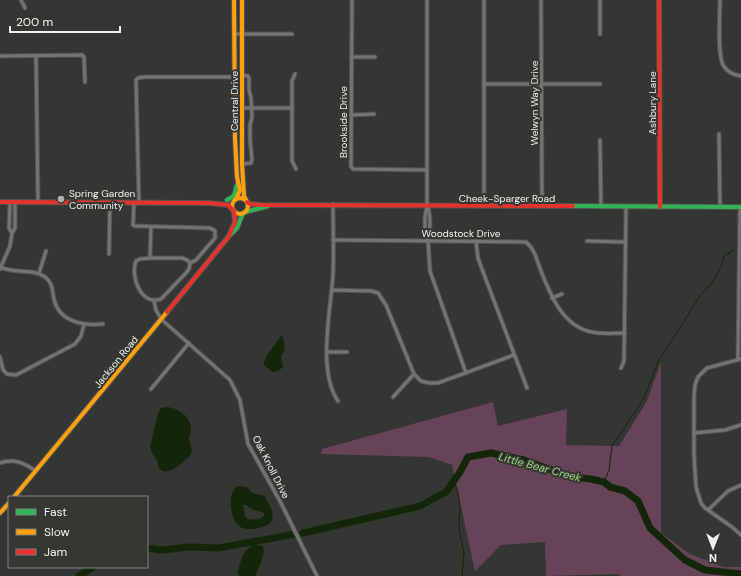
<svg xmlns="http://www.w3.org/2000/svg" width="741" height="576" viewBox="0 0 741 576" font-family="'DM Sans',sans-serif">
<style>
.green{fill:#664356}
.water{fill:#142609;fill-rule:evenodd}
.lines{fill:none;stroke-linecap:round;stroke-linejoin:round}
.stream{stroke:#142609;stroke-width:1}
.river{stroke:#142609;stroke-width:7}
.street-casing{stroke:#535452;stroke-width:5}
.fast-casing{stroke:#535452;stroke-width:6}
.slow-casing{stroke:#535452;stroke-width:6}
.jam-casing{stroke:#535452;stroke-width:6}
.street{stroke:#727471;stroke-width:3}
.fast{stroke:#30b455;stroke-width:4}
.slow{stroke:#ff9f0a;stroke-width:4}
.jam{stroke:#e5322d;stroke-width:4}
.poi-dot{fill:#aeb0ad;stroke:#343732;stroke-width:1.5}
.labels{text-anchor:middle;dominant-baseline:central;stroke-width:4;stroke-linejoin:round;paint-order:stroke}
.street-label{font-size:10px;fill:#eff1ee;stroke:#343732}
.poi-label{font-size:10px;fill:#eff1ee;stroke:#343732;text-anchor:start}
.water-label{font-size:11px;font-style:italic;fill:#a3da83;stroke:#343732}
</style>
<rect width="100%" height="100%" fill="#343633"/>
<path class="green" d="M661,362V533L690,554L724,567H741V576H620L619,574L546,576L545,542L501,545L475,571L452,465L429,457L321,454L322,449L493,402L498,426L567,409L566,445L619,446L647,401Z"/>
<g class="water">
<path d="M281,336L283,337L285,350L281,357L283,367L278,371L272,372L263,364L268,354Z"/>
<path d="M166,407C179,408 191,416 191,430C191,433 189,436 189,439C190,444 193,449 191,454C189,458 185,460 182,463C177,467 166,476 160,469C158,467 158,464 157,461C155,456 151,453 150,447L158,413L161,408Z"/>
<path d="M238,486L247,487L252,493L265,496C269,506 278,514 269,524C261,529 243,533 236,523C230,514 227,492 238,486ZM243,505H246L254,510L264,513V516C259,520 250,521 245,517Z"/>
<path d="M253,545H260L263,547C266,556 258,568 255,576H241L238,574V572C240,562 243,550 253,545Z"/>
</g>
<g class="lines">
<g class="stream">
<path d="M454,481L458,492L460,509L459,529L464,553L462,576"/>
<path d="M604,482L609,470L612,446L644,398L658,362L700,296L713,281L722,265L724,256L734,250"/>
</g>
<g class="river">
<path d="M303,533L420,506L446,492L460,472L468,457L491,453L524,460L571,477L591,479L604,482L610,487L625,491L638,501L650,528L685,560L705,570L741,574"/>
<path d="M147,548L162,550L190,547L218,548L295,534"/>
<path d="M79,576L93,567"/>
</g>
<defs>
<g id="street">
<path d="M21,0L25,8"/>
<path d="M352,0L351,166L353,169L427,170"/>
<path d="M427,0V205L425,217V230L428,240L430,271L466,373"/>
<path d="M541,0L542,206"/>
<path d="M600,0V34"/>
<path d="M720,0C720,16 717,52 723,65C727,72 734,75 741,76"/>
<path d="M235,34H292"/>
<path d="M0,56L82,55L84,57L85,82"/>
<path d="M36,56L38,202"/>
<path d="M351,57H375"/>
<path d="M295,74L292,81V161L296,169"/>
<path d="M484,84H600"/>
<path d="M235,108H292"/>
<path d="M351,115L374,114"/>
<path d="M719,134L720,207"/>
<path d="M600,140L601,207"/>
<path d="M242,164L251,163L252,160L250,139V125L252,117L251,98L249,90V79L248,76L242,75"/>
<path d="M10,202L9,228L12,233"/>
<path d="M134,203L133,225L135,226L210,228L215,231V238L196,260L190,263"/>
<path d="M139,203L136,80L138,78L144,77H235"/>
<path d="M333,204C333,228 334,251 333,275C331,309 317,371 338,401"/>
<path d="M484,206V0"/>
<path d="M428,207C431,219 431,228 428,240"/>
<path d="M333,240L526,242C535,249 537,261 541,271C550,294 562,324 588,331C600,335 613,333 625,333"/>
<path d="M476,241L478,258L482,269L527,388"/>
<path d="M587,241L625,242"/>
<path d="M109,254L110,203"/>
<path d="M150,258H182L187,260L190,263L189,269L186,273L161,299C141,306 130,277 136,261L140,259Z"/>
<path d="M150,258L151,227"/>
<path d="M1,268C6,269 13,271 19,271C28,272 37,271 45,277C53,283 52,290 54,299C59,322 83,326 103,324"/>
<path d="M0,269L10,246L12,233L15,228V202"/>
<path d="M39,273L46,251"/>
<path d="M332,290L371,291L378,293L386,305L414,374L421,381L429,383H438L514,355"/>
<path d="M552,298L562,294"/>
<path d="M154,301L156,310L161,319L230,380L240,400L248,444L280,501L317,576"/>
<path d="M327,352H347"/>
<path d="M0,357L3,370L7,374L16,375L75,344L81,336L84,324"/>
<path d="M741,359L707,368L698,377L695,385L694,397V455L696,487L701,503L705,508L732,527L741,535"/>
<path d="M738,360L740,207"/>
<path d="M621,368L624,361L626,207"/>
<path d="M151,389L189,343"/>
<path d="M393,397L414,374"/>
<path d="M694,433L725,430L741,425"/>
<path d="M0,463C14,458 24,463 36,471"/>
<path d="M708,510L728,491L741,485"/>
</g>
<g id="fast">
<path d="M227,200L234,196L237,185"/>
<path d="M573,206L741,207"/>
<path d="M245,212L268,206"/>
<path d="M231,234L237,228L243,213"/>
</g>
<g id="slow">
<path d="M234,0L235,138L237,177L240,190L236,199"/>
<path d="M242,0V164L244,196L247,202"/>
<circle cx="240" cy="206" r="8"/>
<path d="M14,497L167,312"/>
<path d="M0,513L9,503"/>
</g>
<g id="jam">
<path d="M659,0L660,207"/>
<path d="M0,202L209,203L228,205L233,210"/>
<path d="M247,202L250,204L261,205L573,206"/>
<path d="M167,312L229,236L235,222L234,211"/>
</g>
</defs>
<use href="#street" class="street-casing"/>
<use href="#fast" class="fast-casing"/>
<use href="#slow" class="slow-casing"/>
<use href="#jam" class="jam-casing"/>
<use href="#street" class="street"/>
<use href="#fast" class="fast"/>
<use href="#slow" class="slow"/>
<use href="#jam" class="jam"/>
</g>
<circle class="poi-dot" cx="61" cy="199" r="4"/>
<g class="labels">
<g class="street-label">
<text transform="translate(234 101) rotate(-90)">Central Drive</text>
<text transform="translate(534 103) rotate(-90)">Welwyn Way Drive</text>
<text transform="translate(652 103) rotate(-90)">Ashbury Lane</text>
<text transform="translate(343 122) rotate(-90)">Brookside Drive</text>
<text x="507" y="198">Cheek-Sparger Road</text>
<text x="461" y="233">Woodstock Drive</text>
<text transform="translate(116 362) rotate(-51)">Jackson Road</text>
<text transform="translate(271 467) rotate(63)">Oak Knoll Drive</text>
</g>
<g class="poi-label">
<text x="69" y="193">Spring Garden<tspan x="69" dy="12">Community</tspan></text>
</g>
<g class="water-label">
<text transform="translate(540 467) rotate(15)">Little Bear Creek</text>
</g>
</g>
<rect x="8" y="496" width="140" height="72" fill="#343732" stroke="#7f817d"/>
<rect x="16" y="509" width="20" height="6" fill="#30b455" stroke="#7f817d"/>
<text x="44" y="516" font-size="12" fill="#eff1ee">Fast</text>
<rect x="16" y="529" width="20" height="6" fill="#ff9f0a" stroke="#7f817d"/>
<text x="44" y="536" font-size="12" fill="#eff1ee">Slow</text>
<rect x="16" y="549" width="20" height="6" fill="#e5322d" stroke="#7f817d"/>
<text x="44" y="556" font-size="12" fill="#eff1ee">Jam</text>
<g transform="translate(713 548) rotate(180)" stroke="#343732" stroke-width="3" paint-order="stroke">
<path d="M0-3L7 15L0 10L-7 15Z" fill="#eff1ee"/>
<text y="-6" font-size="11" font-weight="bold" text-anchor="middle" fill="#eff1ee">N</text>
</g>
<path d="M10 26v6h110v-6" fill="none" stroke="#eff1ee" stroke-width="2"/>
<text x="16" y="26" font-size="12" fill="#eff1ee" stroke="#343732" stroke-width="3" paint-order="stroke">200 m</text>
</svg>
